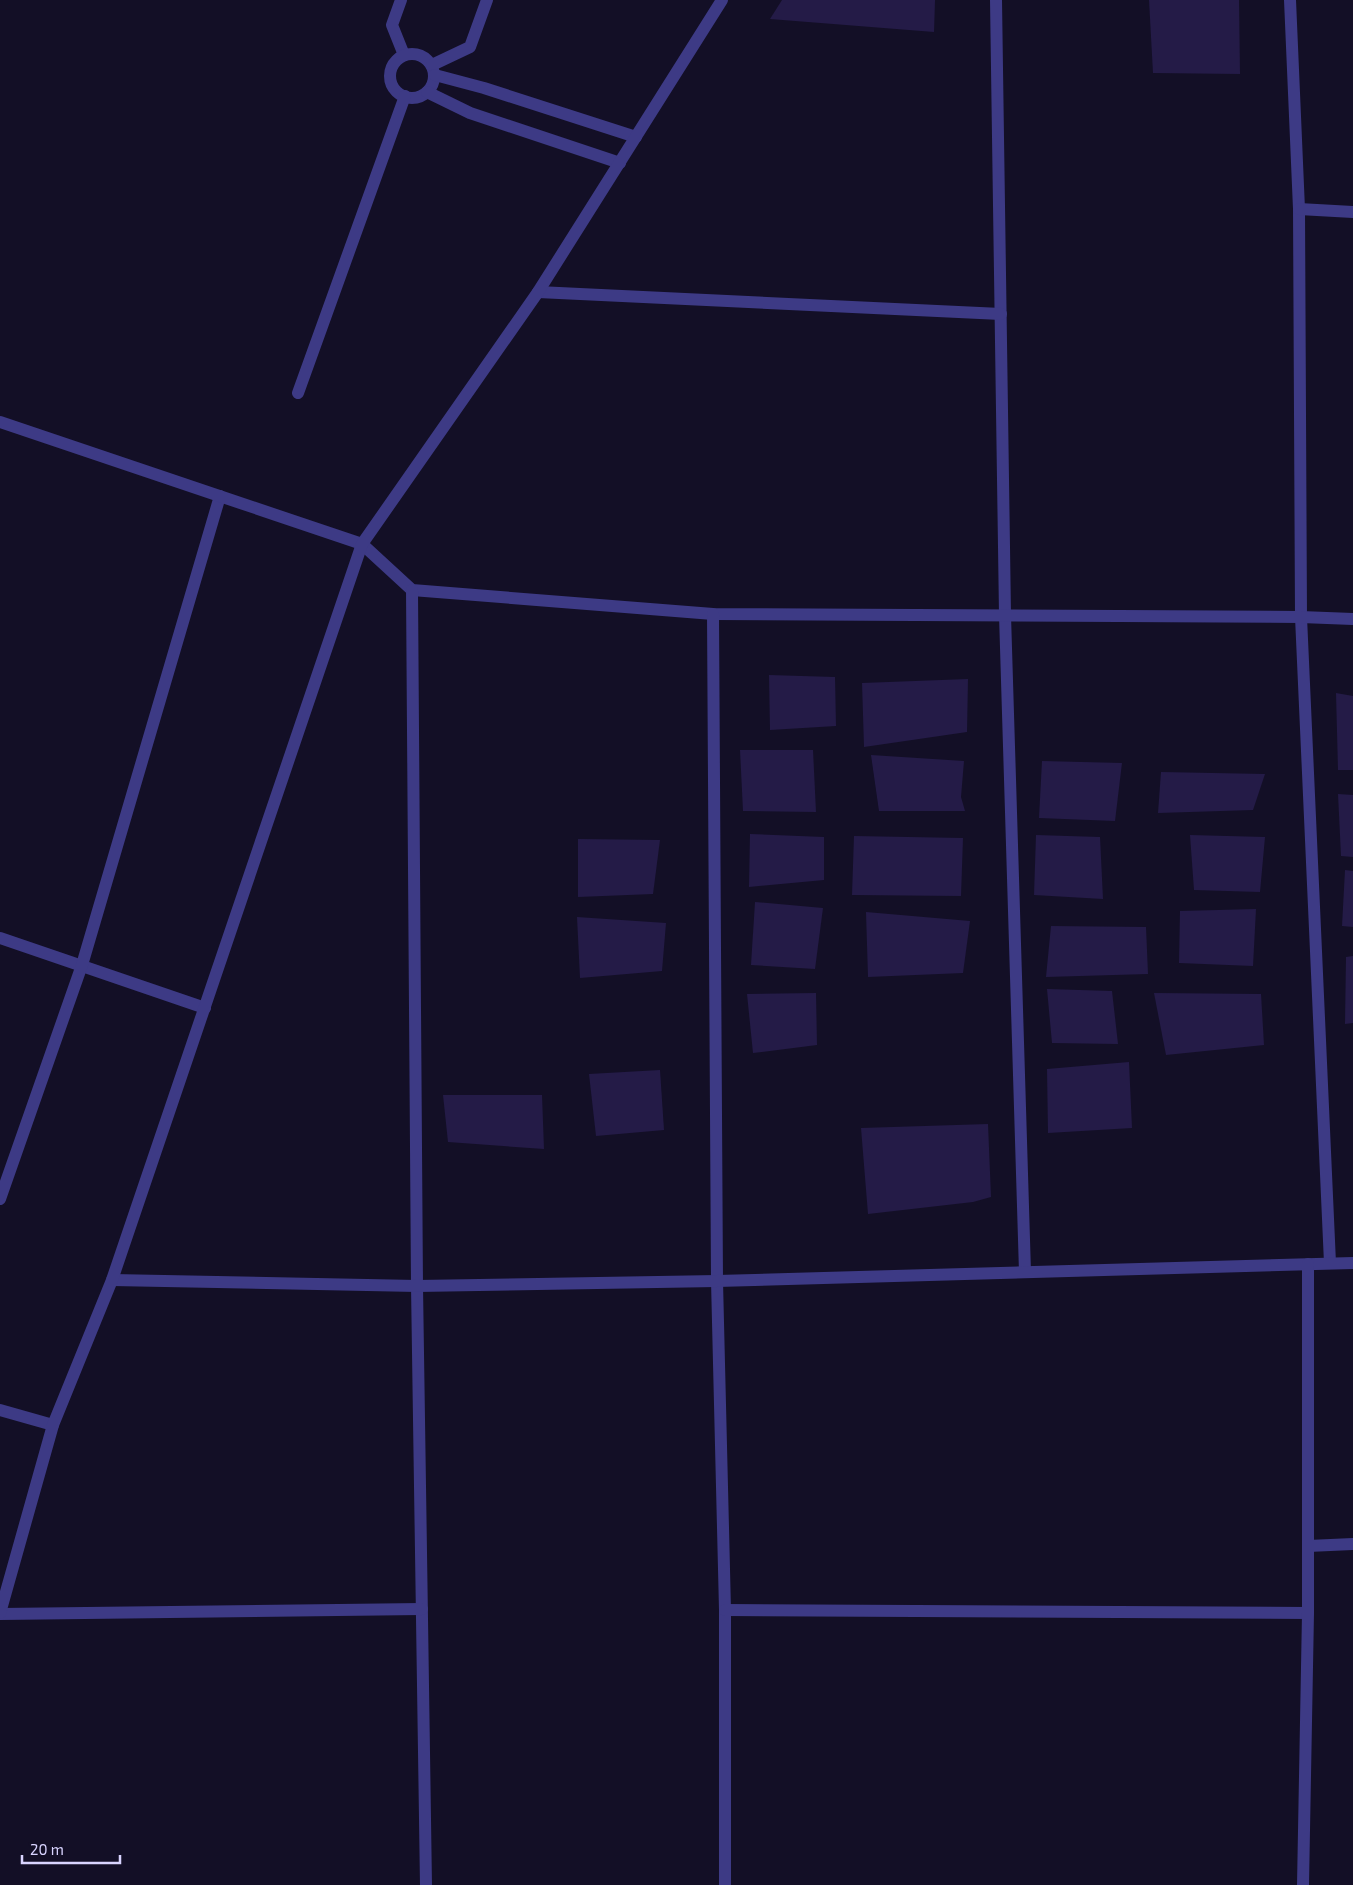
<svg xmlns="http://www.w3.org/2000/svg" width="1353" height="1885" viewBox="0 0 1353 1885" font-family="'Exo 2',sans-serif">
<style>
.building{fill:#241b47}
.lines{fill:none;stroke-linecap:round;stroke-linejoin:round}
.service{stroke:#3d3a85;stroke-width:12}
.minor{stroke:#3d3a85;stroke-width:12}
.tertiary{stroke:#3d3a85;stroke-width:12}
</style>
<rect width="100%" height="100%" fill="#130f26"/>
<g class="building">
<path d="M782,0H935L934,32L770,19Z"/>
<path d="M1149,0H1239L1240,74L1153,73Z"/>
<path d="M769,675L835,677L836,726L770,730Z"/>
<path d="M968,679L967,732L864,747L862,683Z"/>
<path d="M1336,693L1353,696V770H1338Z"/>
<path d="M740,750H813L816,812L743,811Z"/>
<path d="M871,755L964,761L961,797L965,811H879Z"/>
<path d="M1042,761L1122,763L1115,821L1039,818Z"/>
<path d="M1161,772L1265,774L1253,810L1158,813Z"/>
<path d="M1338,794L1353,795V857L1341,856Z"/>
<path d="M750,834L824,837V880L749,887Z"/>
<path d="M1036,835L1100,837L1103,899L1034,895Z"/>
<path d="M1190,835L1265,837L1260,892L1194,890Z"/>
<path d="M854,836L963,838L961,896L852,895Z"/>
<path d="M578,839L660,840L653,894L578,897Z"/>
<path d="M1345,870L1353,871V927L1342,926Z"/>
<path d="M755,902L823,908L815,969L751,965Z"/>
<path d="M1256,909L1253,966L1179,963L1180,911Z"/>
<path d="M866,912L970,921L963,973L868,977Z"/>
<path d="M577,917L666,923L662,971L580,978Z"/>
<path d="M1051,926L1146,927L1148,974L1046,977Z"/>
<path d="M1353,956V1023L1345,1024L1346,957Z"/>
<path d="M1047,989L1112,991L1118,1044L1052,1043Z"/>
<path d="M816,993L817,1045L753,1053L747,994Z"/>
<path d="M1154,993L1261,994L1264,1045L1166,1055Z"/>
<path d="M1129,1062L1132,1128L1048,1133L1047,1069Z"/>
<path d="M660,1070L664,1130L596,1136L589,1074Z"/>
<path d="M443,1095H542L544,1149L448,1142Z"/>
<path d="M988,1124L991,1197L973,1202L868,1214L861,1128Z"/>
</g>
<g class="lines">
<g class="service">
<path d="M401,0L392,25L404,55"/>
<circle cx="412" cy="76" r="22"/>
<path d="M432,65L470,47L487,0"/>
<path d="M435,75L484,88L636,137"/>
<path d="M427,92L470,113L620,163"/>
<path d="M298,393L405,96"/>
</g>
<g class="minor">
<path d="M996,0L1005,615L1025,1272"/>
<path d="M1290,0L1299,209L1301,617L1330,1263"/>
<path d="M1299,209L1353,212"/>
<path d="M538,292L1001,314"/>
<path d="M362,544L412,590L713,614L1301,617L1353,619"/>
<path d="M412,590L417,1286L426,1885"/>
<path d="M713,614L717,1281L725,1610V1885"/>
<path d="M0,938L205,1008"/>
<path d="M0,1199L82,965L220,496"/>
<path d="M112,1280L417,1286L717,1281L1353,1263"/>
<path d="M0,1410L53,1425"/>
<path d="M1308,1546L1353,1544"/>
<path d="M725,1610L1308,1613"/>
<path d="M0,1614L422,1609"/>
<path d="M1303,1885L1308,1613V1264"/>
</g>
<g class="tertiary">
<path d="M0,422L362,544"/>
<path d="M0,1613L53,1425L112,1280L362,544L538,292L722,0"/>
</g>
</g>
<path d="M22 1855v8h98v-8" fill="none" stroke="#d9d4ff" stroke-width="2.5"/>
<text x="30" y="1855" font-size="15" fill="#d9d4ff" stroke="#130f26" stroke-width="4" paint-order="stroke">20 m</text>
</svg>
